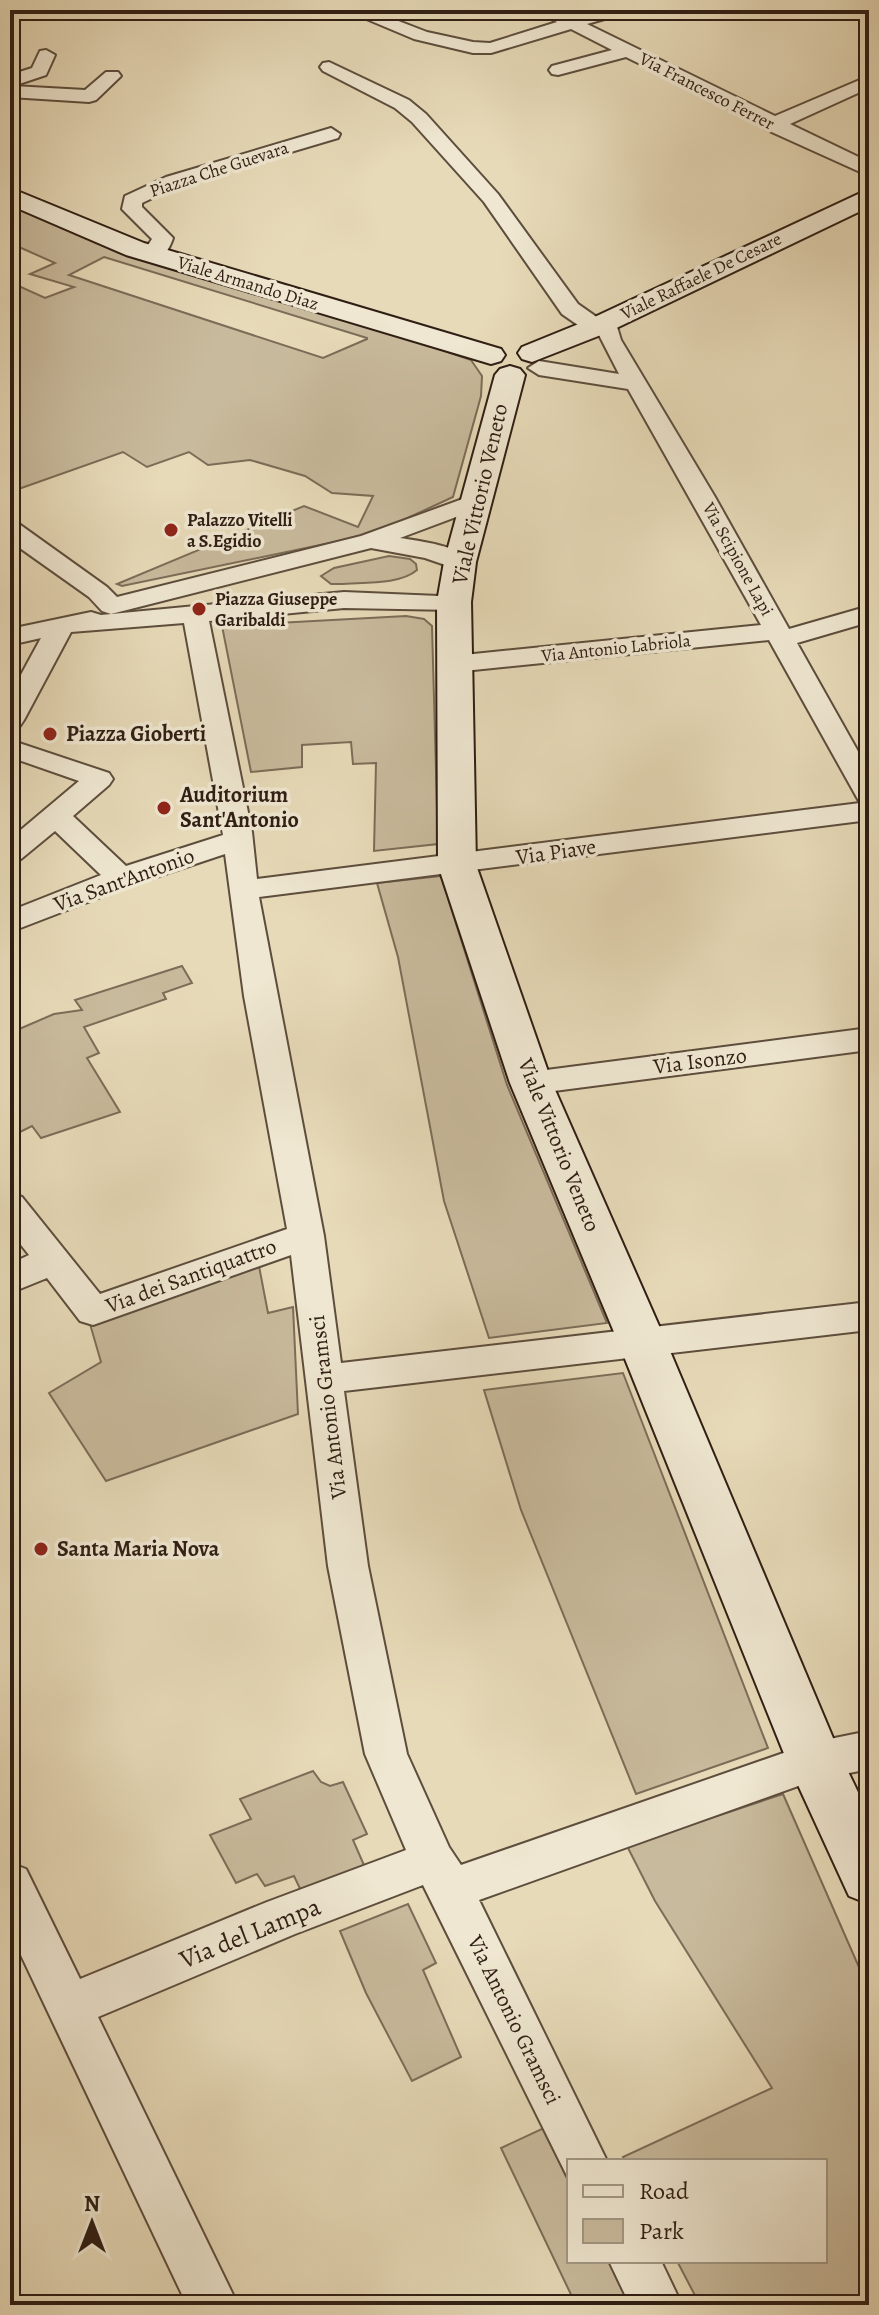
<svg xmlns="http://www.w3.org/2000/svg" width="879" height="2315" viewBox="0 0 879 2315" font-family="Alegreya,serif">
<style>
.green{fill:#c8ba9c;stroke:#7c6c58;stroke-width:2;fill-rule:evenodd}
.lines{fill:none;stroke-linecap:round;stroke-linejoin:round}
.minor-casing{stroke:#5d4d3d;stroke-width:4}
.secondary-casing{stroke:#2f1e14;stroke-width:4}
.minor{fill:#efe7d1;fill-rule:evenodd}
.secondary{fill:#efe7d1;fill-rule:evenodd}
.poi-dot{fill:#8f2418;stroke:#efe7d1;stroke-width:3}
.labels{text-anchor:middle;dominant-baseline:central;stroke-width:7;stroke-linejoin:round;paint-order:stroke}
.far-street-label{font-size:18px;fill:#2f1e14;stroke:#efe7d1}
.far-poi-label{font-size:18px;font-weight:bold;fill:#2f1e14;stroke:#efe7d1;text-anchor:start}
.street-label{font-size:22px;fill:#2f1e14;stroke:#efe7d1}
.poi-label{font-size:22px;font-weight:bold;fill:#2f1e14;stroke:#efe7d1;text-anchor:start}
.near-street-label{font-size:26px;fill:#2f1e14;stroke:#efe7d1}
</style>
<rect width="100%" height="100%" fill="#e7dab8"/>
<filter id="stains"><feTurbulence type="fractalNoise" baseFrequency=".0025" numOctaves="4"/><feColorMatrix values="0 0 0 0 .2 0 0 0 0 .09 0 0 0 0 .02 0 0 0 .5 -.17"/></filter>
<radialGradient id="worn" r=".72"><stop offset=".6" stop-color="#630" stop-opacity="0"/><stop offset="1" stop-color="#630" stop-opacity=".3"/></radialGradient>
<g class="green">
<path d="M10,203L471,360L482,376L481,396L453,497L373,534L122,586L117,584L304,506L358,527L373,496L332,493L305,476L250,460L208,465L189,452L147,467L123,452L10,492V282L45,298L74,287L30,274L55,263L10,243ZM104,257L367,338V339L323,358L69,275Z"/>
<path d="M389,556L410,559L416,564L417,570C400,585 362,582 340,584H331L321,576L334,568Z"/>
<path d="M406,616L424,619L432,626L438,844L374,851L376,763L353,764L351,742L302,745V767L251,772L222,626Z"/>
<path d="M441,876L507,1085L607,1323L489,1338L444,1201L398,957L377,883Z"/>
<path d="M182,966L192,983L163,993L166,999L84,1027L99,1053L87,1058L120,1112L41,1138L32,1126L14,1135L10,1130V1033L54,1014L82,1010L75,1000Z"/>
<path d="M258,1261L268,1313L293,1307L298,1414L106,1481L49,1393L101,1362L88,1317Z"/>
<path d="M623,1373L768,1748L636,1794L521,1510L484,1390Z"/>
<path d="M313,1771L321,1782L330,1786L343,1782L367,1834L353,1840L367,1872L304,1897L294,1876L265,1886L257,1874L236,1883L210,1835L251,1819L240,1799Z"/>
<path d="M783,1794L869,1990V2303L700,2305L677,2261H825V2161H625L623,2157L772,2088L655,1901L627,1846Z"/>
<path d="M408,1904L436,1963L423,1970L461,2057L412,2081L366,1993L340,1931Z"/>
<path d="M546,2127L569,2173V2261H613L635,2305H576L501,2148Z"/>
</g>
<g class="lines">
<defs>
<g id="minor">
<path d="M345,10H370L427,32L473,42L490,43L557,22L536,10H558L574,17L598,10H625L622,14L587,24L775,116L869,76V88L790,124L869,162V176L765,129L763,125L626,57L558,75L552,74L549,70L552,66L612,50L571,29L491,53H473L414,39Z"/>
<path d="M46,50L55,55L46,75L13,86L85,90L106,72H118L121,76L96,100L89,102L10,97V75L32,68L40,51Z"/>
<path d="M329,62L409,100L426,114L498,194L578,304L598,318L614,317L621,340L715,497L789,629L869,606V622L797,643L869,771V820L259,897L324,1236L341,1363L869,1302V1330L344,1391L368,1566L407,1754L449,1847L461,1865L815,1742L869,1731V1769L815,1780L479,1900L607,2161H569V2180L423,1885L295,1934L98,2017L238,2305H187L10,1932V1863L26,1869L80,1979L267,1902L406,1850L365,1754L328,1566L291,1255L93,1325L80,1321L47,1278L10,1293V1264L29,1255L10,1231V1193L22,1197L100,1294L287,1229L244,996L225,854L132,885L10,932V911L101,875L55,831L21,859L10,862V839L79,781L10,757V740L109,773L113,779L109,785L73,816L126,866L223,835L184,623L71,632L24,720L20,726L10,728V695L41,638L10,645V629L91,612L101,615L344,592L463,597L467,602L463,607L454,610L344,608L209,621L252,832L257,879L860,803L769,640L454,672L445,670L441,664L445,658L454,656L761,625L628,389L539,375L528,368L539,361L619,374L598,333L588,332L562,314L484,202L412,122L395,108L323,71L320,67L323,63Z"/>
<path d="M331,128L340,134L338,138L180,185L142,203V207L173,238C169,250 164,257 152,260L142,254L152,239L122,209L125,196L166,177Z"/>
<path d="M479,493L488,495L491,500L488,505L400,538C419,541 461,546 473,562L469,567L460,570L425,558L371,548L111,614L102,611L89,597L10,541V522L19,524L107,587L117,597L361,536Z"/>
<path d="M869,1028V1050L531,1094L519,1091L515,1083L519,1075L531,1072Z"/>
<path d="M609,2261H661L682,2305H630Z"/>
</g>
<g id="secondary">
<path d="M10,188L144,243L501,349L505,355L501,361L491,364L481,361L126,255L10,205Z"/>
<path d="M869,189V207L606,333L532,362L522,359L518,353L522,347L586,321Z"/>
<path d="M510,366L520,369L525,375L476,562L471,602L476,865L552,1083L667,1344L841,1757L869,1815V1904L849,1896L787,1761L619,1344L510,1083L438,865L437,602L444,562L495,375L500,369Z"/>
</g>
</defs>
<use href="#minor" class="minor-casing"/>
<use href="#secondary" class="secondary-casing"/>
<use href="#minor" class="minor"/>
<use href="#secondary" class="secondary"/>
</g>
<g class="poi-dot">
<circle cx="171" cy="530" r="8"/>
<circle cx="199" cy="609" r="8"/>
<circle cx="50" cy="734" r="8"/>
<circle cx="164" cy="808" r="8"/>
<circle cx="41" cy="1549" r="8"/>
</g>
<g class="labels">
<g class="far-street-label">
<text transform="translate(707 91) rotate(27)">Via Francesco Ferrer</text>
<text transform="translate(219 169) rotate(-18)">Piazza Che Guevara</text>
<text transform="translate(701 276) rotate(-26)">Viale Raffaele De Cesare</text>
<text transform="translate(248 283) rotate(17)">Viale Armando Diaz</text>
<text transform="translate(738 559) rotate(61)">Via Scipione Lapi</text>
<text transform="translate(616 648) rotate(-6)">Via Antonio Labriola</text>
</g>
<g class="far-poi-label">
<text x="187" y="520">Palazzo Vitelli<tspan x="187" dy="21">a S.Egidio</tspan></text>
<text x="215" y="599">Piazza Giuseppe<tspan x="215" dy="21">Garibaldi</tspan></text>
</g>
<g class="street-label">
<text transform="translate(480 494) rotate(-77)">Viale Vittorio Veneto</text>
<text transform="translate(556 852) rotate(-8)">Via Piave</text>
<text transform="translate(124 880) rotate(-20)">Via Sant'Antonio</text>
<text transform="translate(700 1061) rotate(-7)">Via Isonzo</text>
<text transform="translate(559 1145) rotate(68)">Viale Vittorio Veneto</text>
<text transform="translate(191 1276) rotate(-20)">Via dei Santiquattro</text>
<text transform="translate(328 1407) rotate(-97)">Via Antonio Gramsci</text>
<text transform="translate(514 2020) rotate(64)">Via Antonio Gramsci</text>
</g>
<g class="poi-label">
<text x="66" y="734">Piazza Gioberti</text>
<text x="180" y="795">Auditorium<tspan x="180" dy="25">Sant'Antonio</tspan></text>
<text x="57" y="1549">Santa Maria Nova</text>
</g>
<g class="near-street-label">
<text transform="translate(250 1933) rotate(-22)">Via del Lampa</text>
</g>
</g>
<rect width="879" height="2315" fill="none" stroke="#e7dab8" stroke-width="40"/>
<rect x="12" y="12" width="855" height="2291" fill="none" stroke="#2f1e14" stroke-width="4"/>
<rect x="20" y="20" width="839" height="2275" fill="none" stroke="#2f1e14" stroke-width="2"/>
<rect x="567" y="2159" width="260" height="104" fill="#efe7d1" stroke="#a29785" stroke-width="2"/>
<rect x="583" y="2185" width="40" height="12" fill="#efe7d1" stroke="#a29785" stroke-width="2"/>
<text x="639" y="2199" font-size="24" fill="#2f1e14">Road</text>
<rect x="583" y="2219" width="40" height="24" fill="#c8ba9c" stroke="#a29785" stroke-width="2"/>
<text x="639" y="2239" font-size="24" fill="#2f1e14">Park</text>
<g transform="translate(92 2223)" stroke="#efe7d1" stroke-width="6" paint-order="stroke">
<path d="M0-6L14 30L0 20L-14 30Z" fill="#2f1e14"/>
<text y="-12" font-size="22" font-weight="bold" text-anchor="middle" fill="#2f1e14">N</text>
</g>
<rect width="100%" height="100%" filter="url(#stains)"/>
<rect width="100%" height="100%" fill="url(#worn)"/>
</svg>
